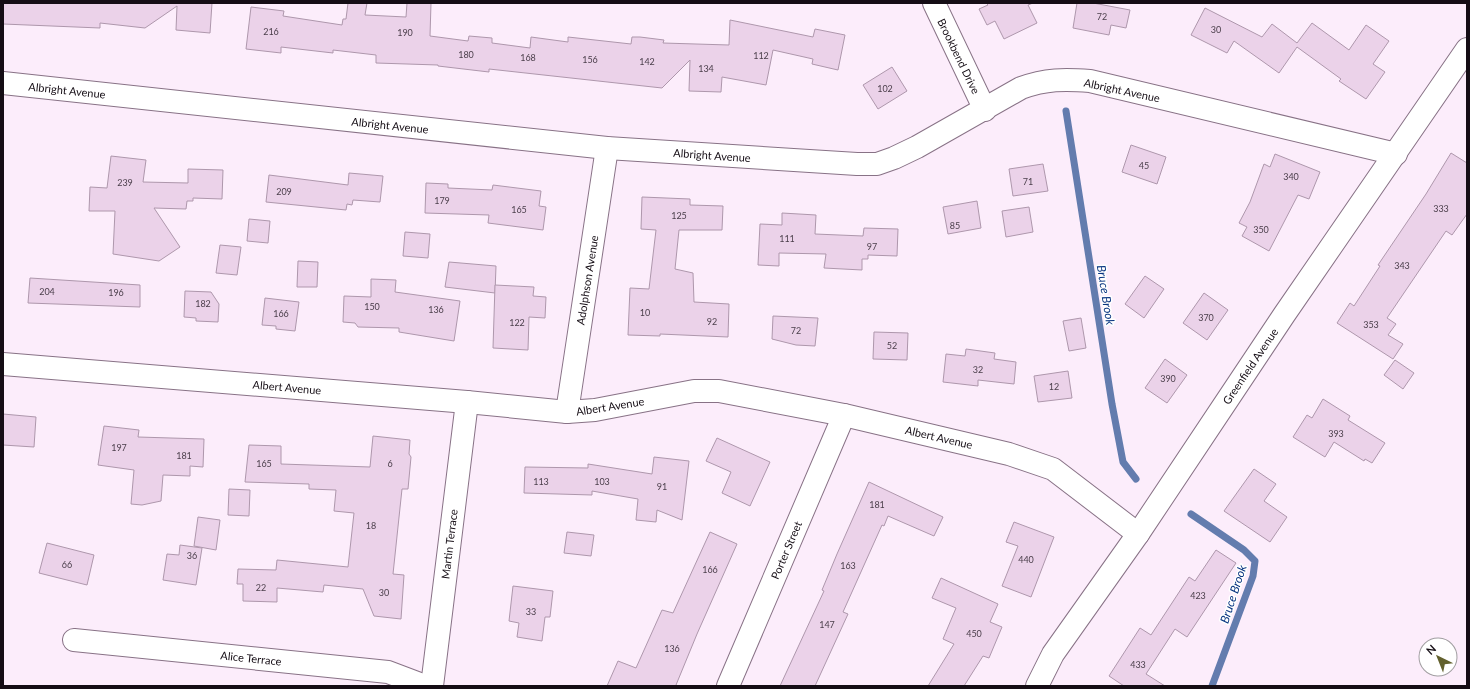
<svg xmlns="http://www.w3.org/2000/svg" width="1470" height="689" viewBox="0 0 1470 689" font-family="Lato,sans-serif">
<style>
.lines{fill:none;stroke-linecap:round;stroke-linejoin:round}
.stream{stroke:#637cae;stroke-width:7}
.building{fill:#ebd2e9;stroke:#ae97ac}
.street-casing{stroke:#887286;stroke-width:24}
.street{stroke:#fff;stroke-width:22}
.labels{text-anchor:middle;dominant-baseline:central;stroke-width:3;stroke-linejoin:round;paint-order:stroke}
.number-label{font-size:9px;fill:#4a3e4a}
.street-label{font-size:11px;fill:#150d15;stroke:#fff}
.water-label{font-size:12px;font-style:italic;fill:#083480;stroke:#fff}
</style>
<rect width="100%" height="100%" fill="#fcedfb"/>
<g class="lines">
<g class="stream">
<path d="M1066,111L1112,404L1123,462L1136,479"/>
<path d="M1191,514L1244,550L1255,561L1253,576L1212,686"/>
</g>
</g>
<g class="building">
<path d="M3,3H212L210,33L176,30L177,6L145,28L100,23V28L3,24Z"/>
<path d="M348,3H367L365,15L406,17L407,3H431L430,36L468,41L469,36L492,38V43L530,48L531,37L568,42V37L631,44L632,37H640L664,40L663,43L729,45L730,20L813,37L815,29L845,35L838,70L812,64L813,59L773,50L766,85L722,77L721,92L689,91L690,60L662,88L489,69V72L438,66V65L376,63V55L333,50V53L281,47V53L246,49L251,7L284,11L283,16L342,25L343,19H346Z"/>
<path d="M986,3H1033L1028,5L1037,23L1004,39L995,21L987,25L979,9L988,5Z"/>
<path d="M1077,3H1093L1130,10L1126,28L1111,25L1109,35L1073,28Z"/>
<path d="M1205,8L1262,37L1272,24L1297,43L1312,23L1349,50L1366,25L1389,41L1373,64L1385,72L1366,99L1339,81L1341,79L1297,47L1279,73L1234,41L1227,53L1191,35Z"/>
<path d="M892,67L907,91L878,109L863,85Z"/>
<path d="M1131,145L1166,157L1157,184L1122,172Z"/>
<path d="M1451,153L1467,163V214L1452,235L1446,231L1387,318L1396,324L1388,335L1403,344L1393,359L1337,323L1350,303L1354,306L1380,266L1378,265L1426,194Z"/>
<path d="M1275,154L1320,172L1309,199L1298,195L1269,251L1242,236L1247,227L1239,223L1250,202L1264,164L1270,167Z"/>
<path d="M111,156L146,160L143,182L188,183V169L223,170L222,199L193,198V201H187L186,209L154,208L180,247L159,261L113,254L115,211H89L90,187L107,188Z"/>
<path d="M1043,164L1048,191L1013,196L1009,169Z"/>
<path d="M349,173L383,176L380,202L353,200L352,205L347,204L346,210L266,202L269,175L348,185Z"/>
<path d="M426,183L448,184V188L492,190L493,185L541,191L539,206L546,207L543,230L488,223L489,215L425,213Z"/>
<path d="M642,197L690,199V205L723,206L722,230H679L675,269L693,273L694,302L729,304L728,337L660,334V336L628,335L630,288L649,289L656,230L641,229Z"/>
<path d="M977,201L981,228L948,234L943,207Z"/>
<path d="M1029,207L1033,232L1006,237L1002,211Z"/>
<path d="M782,213L816,215L815,234L863,236L864,228L898,229L897,256L868,255V259H862V270L824,268L826,254L779,253V266L758,265L760,224L782,225Z"/>
<path d="M249,219L270,221L268,243L247,241Z"/>
<path d="M405,232L430,234L428,258L403,256Z"/>
<path d="M220,245L241,247L237,275L216,273Z"/>
<path d="M298,261L318,262L317,287H297Z"/>
<path d="M449,262L496,266L495,293L445,287Z"/>
<path d="M1145,276L1164,289L1144,318L1125,304Z"/>
<path d="M30,278L140,285V307L28,303Z"/>
<path d="M371,279L396,280L395,292L460,301L454,341L399,332V328L358,327L355,323L343,322L344,296L371,297Z"/>
<path d="M495,285L534,287L533,296L546,297L545,318L529,317L528,350L493,348Z"/>
<path d="M185,291L211,292L219,304L218,322L196,321V318L184,317Z"/>
<path d="M1204,293L1228,310L1207,340L1183,323Z"/>
<path d="M265,298L299,302L295,331L276,329V326L262,325Z"/>
<path d="M773,316L818,318L815,346L796,345L772,339Z"/>
<path d="M1081,318L1086,348L1069,351L1063,321Z"/>
<path d="M874,332L908,333L907,360L873,359Z"/>
<path d="M966,349L995,353L994,359L1016,362L1014,384L978,380V386L943,382L946,354L965,356Z"/>
<path d="M1165,359L1187,375L1167,403L1145,388Z"/>
<path d="M1395,360L1414,373L1403,389L1384,375Z"/>
<path d="M1068,371L1072,398L1038,402L1034,376Z"/>
<path d="M1323,399L1350,416L1348,420L1385,443L1372,463L1365,459L1364,461L1334,442L1325,457L1293,437L1307,415L1312,418Z"/>
<path d="M3,414L36,417L34,447L3,445Z"/>
<path d="M104,426L139,430L138,437L204,439L203,467L190,466V476L163,475L161,501L142,505L131,504L134,470L98,465Z"/>
<path d="M373,436L410,440L409,454L411,457L408,489H402L393,574L404,575L401,619L374,616L363,589L324,585L323,592L277,588V602L243,601V584H237L238,569L276,570L277,560L348,567L354,513L334,511L336,490L309,489V484L245,482L249,445L281,446V464L370,467Z"/>
<path d="M717,438L770,462L750,506L722,493L731,472L706,461Z"/>
<path d="M654,457L689,461L682,520L657,510L656,522L636,520L638,499L592,491V495L524,493L525,467L588,468V464L652,474Z"/>
<path d="M1254,469L1276,484L1264,501L1287,517L1270,542L1224,511Z"/>
<path d="M869,482L943,517L934,536L888,516L884,526L882,525L843,612L848,614L815,686H780L824,591L822,590L837,554Z"/>
<path d="M229,489L250,490L249,516L228,515Z"/>
<path d="M198,517L220,520L216,550L194,546Z"/>
<path d="M1014,522L1054,537L1031,597L1002,586L1018,546L1006,542Z"/>
<path d="M567,532L594,535L591,556L564,553Z"/>
<path d="M710,532L737,544L697,634L676,685L678,686H607L618,661L636,668L662,610L673,613Z"/>
<path d="M47,543L94,555L87,585L39,573Z"/>
<path d="M180,545L202,548L196,585L163,580L167,554L179,555Z"/>
<path d="M1216,550L1236,563L1187,637L1175,629L1146,674L1165,686H1124L1109,676L1140,628L1151,635L1189,577L1195,581Z"/>
<path d="M941,578L998,604L990,622L1002,627L989,658L983,656L964,686H928L954,644L943,639L956,608L932,598Z"/>
<path d="M513,586L553,591L550,617H545L542,641L517,637L519,623L509,621Z"/>
</g>
<g class="lines">
<defs>
<g id="street">
<path d="M934,3L985,110"/>
<path d="M3,83L607,148L857,164H877L894,158L917,147L1021,88C1046,79 1064,79 1090,81L1396,154"/>
<path d="M3,364L467,402L567,412L595,410L694,391H719L844,415L1009,454L1053,469L1138,534"/>
<path d="M567,412L607,148"/>
<path d="M74,640L388,672L425,686"/>
<path d="M432,686L467,402"/>
<path d="M728,686L844,415"/>
<path d="M1037,686L1053,654L1138,534L1284,315L1467,49"/>
</g>
</defs>
<use href="#street" class="street-casing"/>
<use href="#street" class="street"/>
</g>
<g class="labels">
<g class="number-label">
<text x="1102" y="16">72</text>
<text x="1216" y="29">30</text>
<text x="271" y="31">216</text>
<text x="405" y="32">190</text>
<text x="466" y="54">180</text>
<text x="761" y="55">112</text>
<text x="528" y="57">168</text>
<text x="590" y="59">156</text>
<text x="647" y="61">142</text>
<text x="706" y="68">134</text>
<text x="885" y="88">102</text>
<text x="1144" y="165">45</text>
<text x="1291" y="176">340</text>
<text x="1028" y="181">71</text>
<text x="125" y="182">239</text>
<text x="284" y="191">209</text>
<text x="442" y="200">179</text>
<text x="1441" y="208">333</text>
<text x="519" y="209">165</text>
<text x="679" y="215">125</text>
<text x="955" y="225">85</text>
<text x="1261" y="229">350</text>
<text x="787" y="238">111</text>
<text x="872" y="246">97</text>
<text x="1402" y="265">343</text>
<text x="47" y="291">204</text>
<text x="116" y="292">196</text>
<text x="203" y="303">182</text>
<text x="372" y="306">150</text>
<text x="436" y="309">136</text>
<text x="645" y="312">10</text>
<text x="281" y="313">166</text>
<text x="1206" y="317">370</text>
<text x="712" y="321">92</text>
<text x="517" y="322">122</text>
<text x="1371" y="324">353</text>
<text x="796" y="330">72</text>
<text x="892" y="345">52</text>
<text x="978" y="369">32</text>
<text x="1168" y="378">390</text>
<text x="1054" y="386">12</text>
<text x="1336" y="433">393</text>
<text x="119" y="447">197</text>
<text x="184" y="455">181</text>
<text x="264" y="463">165</text>
<text x="390" y="463">6</text>
<text x="541" y="481">113</text>
<text x="602" y="481">103</text>
<text x="662" y="486">91</text>
<text x="877" y="504">181</text>
<text x="371" y="525">18</text>
<text x="192" y="555">36</text>
<text x="1026" y="559">440</text>
<text x="67" y="564">66</text>
<text x="848" y="565">163</text>
<text x="710" y="569">166</text>
<text x="261" y="587">22</text>
<text x="384" y="592">30</text>
<text x="1198" y="595">423</text>
<text x="531" y="611">33</text>
<text x="827" y="624">147</text>
<text x="974" y="633">450</text>
<text x="672" y="648">136</text>
<text x="1138" y="664">433</text>
</g>
<g class="street-label">
<text transform="translate(959 56) rotate(64)">Brookbend Drive</text>
<text transform="translate(67 90) rotate(6)">Albright Avenue</text>
<text transform="translate(1122 90) rotate(12)">Albright Avenue</text>
<text transform="translate(390 125) rotate(6)">Albright Avenue</text>
<text transform="translate(712 155) rotate(4)">Albright Avenue</text>
<text transform="translate(587 280) rotate(-81)">Adolphson Avenue</text>
<text transform="translate(1250 366) rotate(-56)">Greenfield Avenue</text>
<text transform="translate(287 387) rotate(5)">Albert Avenue</text>
<text transform="translate(610 406) rotate(-9)">Albert Avenue</text>
<text transform="translate(939 437) rotate(13)">Albert Avenue</text>
<text transform="translate(449 544) rotate(-83)">Martin Terrace</text>
<text transform="translate(786 550) rotate(-67)">Porter Street</text>
<text transform="translate(251 658) rotate(6)">Alice Terrace</text>
</g>
<g class="water-label">
<text transform="translate(1106 295) rotate(81)">Bruce Brook</text>
<text transform="translate(1233 594) rotate(-72)">Bruce Brook</text>
</g>
</g>
<rect width="1470" height="689" fill="none" stroke="#150d15" stroke-width="8"/>
<g transform="translate(1438 657) rotate(317)"><circle r="19" fill="#ffffff" stroke="#a19ea1"/>
<path d="M0-3L7 15L0 10L-7 15Z" fill="#62602d"/>
<text y="-6" font-size="11" font-weight="bold" text-anchor="middle" fill="#150d15">N</text>
</g>
</svg>
